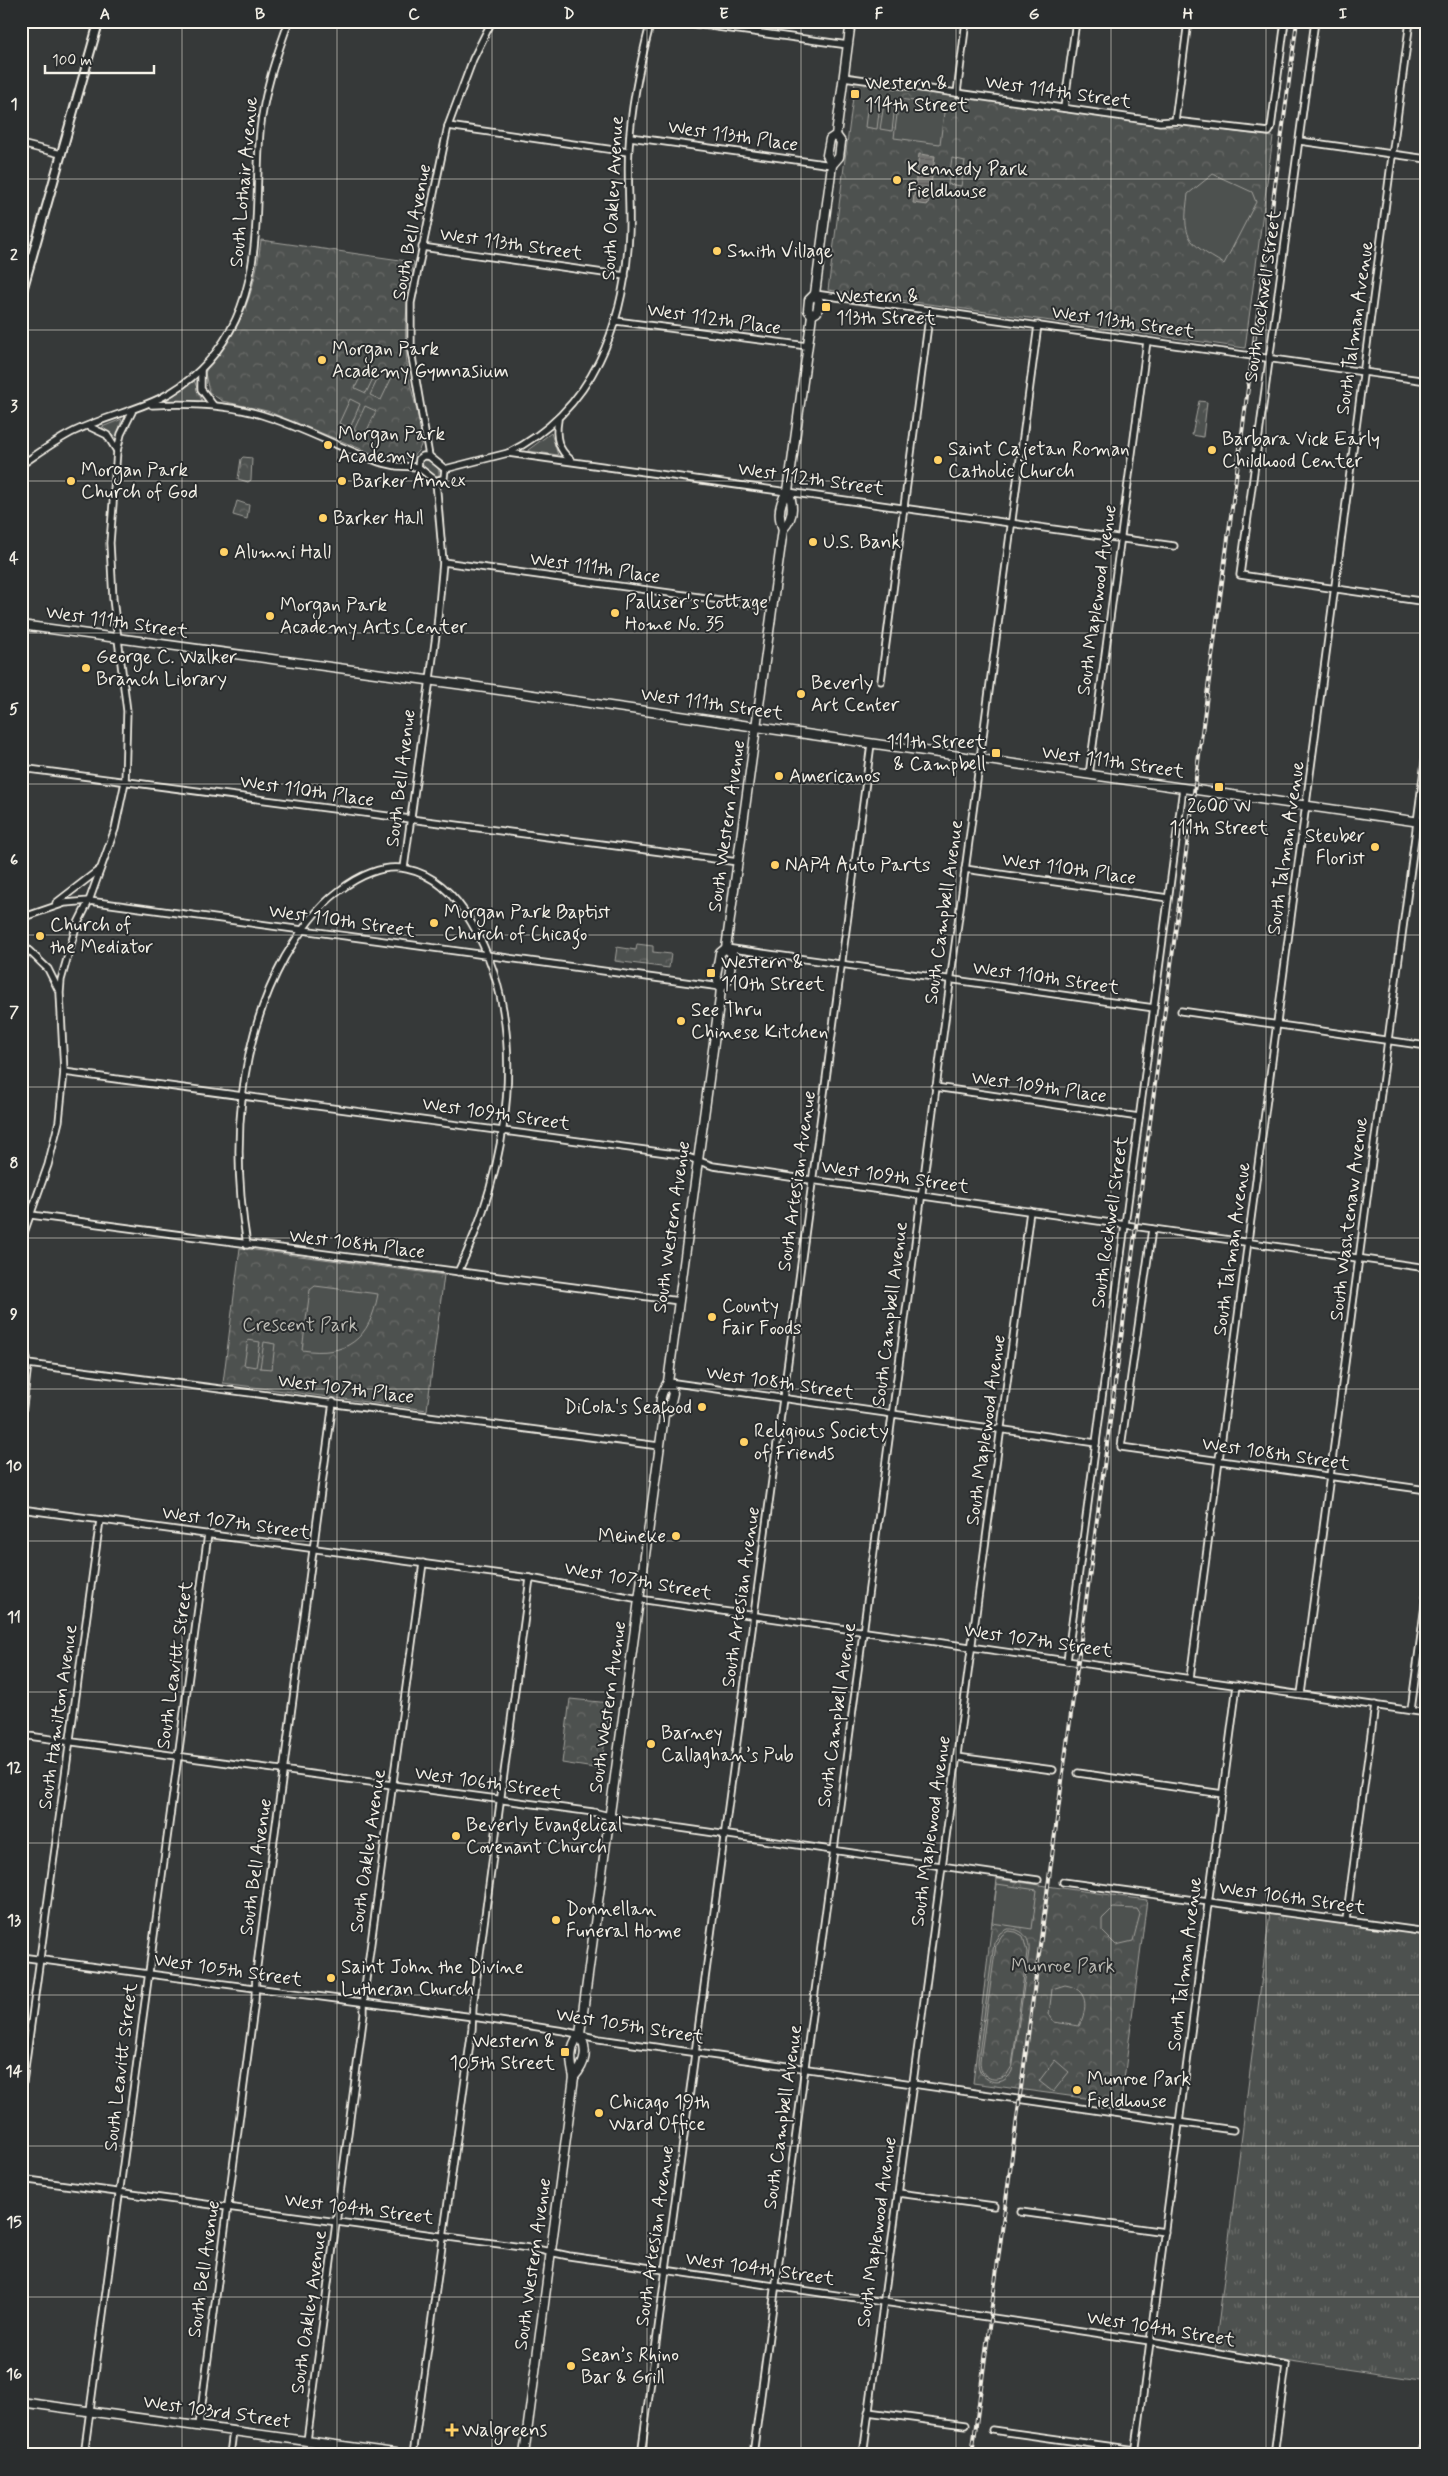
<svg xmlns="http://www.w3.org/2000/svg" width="1448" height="2476" viewBox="0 0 1448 2476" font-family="Mynerve,sans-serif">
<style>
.grass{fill:url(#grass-tufts);stroke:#a1a19c}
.forest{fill:url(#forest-crowns);stroke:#a1a19c}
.pitch{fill:#4e514f;stroke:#a1a19c;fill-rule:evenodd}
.water{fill:url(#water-rules);stroke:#a8a7a1}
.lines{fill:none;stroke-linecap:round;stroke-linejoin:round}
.minor-casing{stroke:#f4f1e8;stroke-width:9}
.tertiary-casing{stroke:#f4f1e8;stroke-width:11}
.secondary-casing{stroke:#f4f1e8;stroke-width:11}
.minor{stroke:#2a2d2e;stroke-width:5.5}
.tertiary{stroke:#2a2d2e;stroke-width:7}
.secondary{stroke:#2a2d2e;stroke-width:8}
.rail-casing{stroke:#f4f1e8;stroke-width:4}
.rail{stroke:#2a2d2e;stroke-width:2;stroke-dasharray:5.5;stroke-linecap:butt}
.grid{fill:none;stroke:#f4f1e8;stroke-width:1;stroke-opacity:0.55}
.poi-dot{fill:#ffd166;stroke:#2a2d2e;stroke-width:2}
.labels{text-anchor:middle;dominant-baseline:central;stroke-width:4;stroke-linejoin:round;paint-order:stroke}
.poi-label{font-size:19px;fill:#f4f1e8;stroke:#2a2d2e;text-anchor:start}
.street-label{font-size:19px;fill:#f4f1e8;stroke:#2a2d2e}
.park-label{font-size:19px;fill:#bab9b2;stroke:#2a2d2e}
.neatline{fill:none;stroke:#f4f1e8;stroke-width:2}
.grid-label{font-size:16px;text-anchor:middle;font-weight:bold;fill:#f4f1e8}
</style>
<defs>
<pattern id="grass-tufts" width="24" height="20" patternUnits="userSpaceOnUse" patternTransform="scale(1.25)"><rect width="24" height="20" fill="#4e514f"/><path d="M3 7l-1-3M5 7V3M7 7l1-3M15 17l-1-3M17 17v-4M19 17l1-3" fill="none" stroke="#686a68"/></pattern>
<pattern id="forest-crowns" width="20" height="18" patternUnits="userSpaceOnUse" patternTransform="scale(1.25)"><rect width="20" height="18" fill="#4e514f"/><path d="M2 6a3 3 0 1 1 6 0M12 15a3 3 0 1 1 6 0" fill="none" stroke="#686a68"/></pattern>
<pattern id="water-rules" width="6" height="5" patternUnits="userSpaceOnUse" patternTransform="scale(1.25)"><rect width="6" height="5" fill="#757572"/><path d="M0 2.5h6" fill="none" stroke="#5f5e5c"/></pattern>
</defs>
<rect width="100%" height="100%" fill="#363939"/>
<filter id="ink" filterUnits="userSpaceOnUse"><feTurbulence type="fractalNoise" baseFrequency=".02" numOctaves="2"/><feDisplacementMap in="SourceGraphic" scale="10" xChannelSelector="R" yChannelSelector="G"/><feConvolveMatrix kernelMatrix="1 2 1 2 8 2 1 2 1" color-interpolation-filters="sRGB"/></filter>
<g filter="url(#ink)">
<g class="grass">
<path d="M194,380L202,401H168L167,400Z"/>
<path d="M122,419L116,439L102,427Z"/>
<path d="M551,433L558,455L528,451V450Z"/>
<path d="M423,460L431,461L439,468V476L433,475L421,464Z"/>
<path d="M1270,1912L1427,1934V2381L1215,2350Z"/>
</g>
<g class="forest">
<path d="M855,82L1179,128L1184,125L1273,137L1245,348L828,290Z"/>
<path d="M261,240L414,262C406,299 403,335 408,373C410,388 425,434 421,445C415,463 395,460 381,457L267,411L222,401L209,392L205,373C212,357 227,344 235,329C251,301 257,272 261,240Z"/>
<path d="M1199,401L1207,402L1203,437L1192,435Z"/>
<path d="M243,457L252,458L251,480L248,482L238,479L241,459Z"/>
<path d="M237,501L249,505L247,519L233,515Z"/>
<path d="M637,944L653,946V952L671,954L669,968L615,961L617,947L636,950Z"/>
<path d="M240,1248L444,1275L427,1410L223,1383Z"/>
<path d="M570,1699L610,1703L601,1769L562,1763Z"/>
<path d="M997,1879L1147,1900L1121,2103L973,2083Z"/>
</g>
<g class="pitch">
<path d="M899,99L945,105L940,144L894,138Z"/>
<path d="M868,102L880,103L877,129L865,127Z"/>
<path d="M884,104L895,105L892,131L880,129Z"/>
<path d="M952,158L965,161L961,186L948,184Z"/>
<path d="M1213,174L1252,192L1256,202L1224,264C1186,242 1182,238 1188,194Z"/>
<path d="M366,365L377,370L366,393L355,388Z"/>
<path d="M381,372L392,377L381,400L370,395Z"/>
<path d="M350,399L360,404L350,428L339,423Z"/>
<path d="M365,406L376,411L365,435L354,430Z"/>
<path d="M315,1286L378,1294C370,1339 347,1357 302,1350L310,1290Z"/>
<path d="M248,1340L260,1342L256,1367L244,1365Z"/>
<path d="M264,1342L275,1344L272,1369L260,1368Z"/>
<path d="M997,1884L1037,1890L1032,1929L992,1923Z"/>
<path d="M1113,1908L1137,1909L1140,1914L1133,1941L1116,1945L1102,1931V1919Z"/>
<path d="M1007,1929C1022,1928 1030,1937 1029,1951L1012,2071C1003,2091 977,2081 978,2061L994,1943L1000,1933ZM1008,1931L1016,1932L1023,1936L1027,1952L1012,2066L1006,2076C992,2084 980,2076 980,2061L996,1945L1002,1935Z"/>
<path d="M1065,1985C1089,1989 1088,2008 1079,2026L1054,2022L1049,2014L1052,1989Z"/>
<path d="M1055,2060L1069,2072L1053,2092L1039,2081Z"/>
</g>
<path class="water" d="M919,154L935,156L928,205L913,203Z"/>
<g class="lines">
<defs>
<g id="minor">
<path d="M673,21L848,45"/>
<path d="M1315,21L1240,575L1427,602"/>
<path d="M844,77L1160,122L1175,121L1269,132L1271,128L1285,21"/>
<path d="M957,93L966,21"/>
<path d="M1064,108L1076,21"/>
<path d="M1175,121L1188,21"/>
<path d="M448,126L628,152"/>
<path d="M630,137L832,165"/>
<path d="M1300,141L1427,159"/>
<path d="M21,144L61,154"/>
<path d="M422,247L625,276"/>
<path d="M815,294L1427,381"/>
<path d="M616,321L807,346"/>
<path d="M201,370V389L213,405"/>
<path d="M152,405C189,403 226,404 262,415C302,427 340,448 379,462L397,466L418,467"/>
<path d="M558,420C555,437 558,450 571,460"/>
<path d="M88,426L107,435L117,451"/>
<path d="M508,453C594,410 625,324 629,232C630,204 627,176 629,148C631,105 640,63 651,21"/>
<path d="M423,456H429L445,469L444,478L436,481L418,467L419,459Z"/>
<path d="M429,456L411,351V303L448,126L473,59L492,21"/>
<path d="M21,465C39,453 56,440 75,431C121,409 160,409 200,370C268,304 253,215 260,131C264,92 276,57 289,21"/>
<path d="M445,469L508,453L1174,546"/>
<path d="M443,562L772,607"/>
<path d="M881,681L930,310"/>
<path d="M21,768L738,862"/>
<path d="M1089,775L1147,341"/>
<path d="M404,868L437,628L443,562L436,481"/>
<path d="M965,869L1168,898"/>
<path d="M56,903L100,869"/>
<path d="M21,918L65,903L89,901L721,987"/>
<path d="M21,943L48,969L58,989"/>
<path d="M726,948L1154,1008"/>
<path d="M1181,1011L1427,1046"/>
<path d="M64,1072L682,1155L713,1166L1427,1268"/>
<path d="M935,1087L1139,1117"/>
<path d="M31,1215L679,1301"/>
<path d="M1152,1229L1121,1447L1427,1490"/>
<path d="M21,1241L48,1165L59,1121L64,1072L60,993L61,980L76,927L89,901L115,829L125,782L127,711L113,599L110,543L117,451L121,434L132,412"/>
<path d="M247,1245C231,1148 237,1044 285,957C300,932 316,908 339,891C358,876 383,864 407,869C436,875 457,898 471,922C533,1026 508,1169 458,1272"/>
<path d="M21,1330L28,1364L21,1423"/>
<path d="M28,1364L659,1446"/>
<path d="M668,1382L1096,1443"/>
<path d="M21,1509L530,1578L639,1599L1427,1713"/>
<path d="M1067,1661L1183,788"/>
<path d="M1190,1678L1410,21"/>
<path d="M1301,1694L1427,747"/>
<path d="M1411,1710L1427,1590"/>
<path d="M21,1735L593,1812L625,1820L1038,1880"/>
<path d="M957,1757L1053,1770"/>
<path d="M1078,1773L1223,1794"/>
<path d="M1063,1882L1427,1932"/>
<path d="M1346,1920L1375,1705"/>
<path d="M21,1957L473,2017L564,2031L599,2039L1233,2130"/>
<path d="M21,2097L100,1520"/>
<path d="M21,2179L536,2249L569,2256L1150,2341L1286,2365L1274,2455"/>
<path d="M898,2193L994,2206"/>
<path d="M1021,2212L1165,2232"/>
<path d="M868,2412L965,2425"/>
<path d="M199,2426L255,2000L256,1973L333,1402"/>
<path d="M992,2430L1136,2450"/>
<path d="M307,2441L364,2013V1994L423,1563"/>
<path d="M84,2455L208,1534"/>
<path d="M230,2455L233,2431"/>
<path d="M413,2455L472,2029L473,2006L530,1578"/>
<path d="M641,2455L871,744"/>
<path d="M753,2455L1038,325"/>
<path d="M863,2455L1030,1211"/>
<path d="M1135,2455L1237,1685"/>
<path d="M1423,2455L1427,2428"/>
</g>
<path id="tertiary" d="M21,296L99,21"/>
<g id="secondary">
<path d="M832,165L839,157L841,142L836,135"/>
<path d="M812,315L817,312L819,301L815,294"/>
<path d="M783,529C794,518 794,505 788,491"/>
<path d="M21,625L471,686L1427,823"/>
<path d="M721,987L729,978L732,954L726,948"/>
<path d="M664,1414L669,1410L673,1393L668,1382"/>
<path d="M574,2077C586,2063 588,2051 580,2034"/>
<path d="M21,2402L409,2455"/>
<path d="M524,2455L574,2077C570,2061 569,2047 580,2034L663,1423L664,1414C657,1404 662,1391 668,1382L720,998L721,987L716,976L720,953L726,948L783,529C777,515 779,503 788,491L812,315L808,310L809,300L815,294L832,165L827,155L830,139L836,135L851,21"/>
</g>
</defs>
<use href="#minor" class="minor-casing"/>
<use href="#tertiary" class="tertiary-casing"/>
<use href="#secondary" class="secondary-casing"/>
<use href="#minor" class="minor"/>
<use href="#tertiary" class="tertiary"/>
<use href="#secondary" class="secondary"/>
<defs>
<path id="rail" d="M972,2455L1297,21"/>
</defs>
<use href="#rail" class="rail-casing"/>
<use href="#rail" class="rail"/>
</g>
</g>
<path class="grid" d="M182,21V2455M337,21V2455M492,21V2455M647,21V2455M801,21V2455M956,21V2455M1111,21V2455M1266,21V2455M21,179H1427M21,330H1427M21,481H1427M21,633H1427M21,784H1427M21,935H1427M21,1087H1427M21,1238H1427M21,1389H1427M21,1541H1427M21,1692H1427M21,1843H1427M21,1995H1427M21,2146H1427M21,2297H1427"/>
<g class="poi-dot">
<rect x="850" y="89" width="10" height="10" rx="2.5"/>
<circle cx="897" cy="180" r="5"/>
<circle cx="717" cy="251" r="5"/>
<rect x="821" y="302" width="10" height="10" rx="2.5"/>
<circle cx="322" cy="360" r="5"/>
<circle cx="328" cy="445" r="5"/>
<circle cx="1212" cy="450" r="5"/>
<circle cx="938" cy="460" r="5"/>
<circle cx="71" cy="481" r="5"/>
<circle cx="342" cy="481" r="5"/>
<circle cx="323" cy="518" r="5"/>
<circle cx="813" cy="542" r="5"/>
<circle cx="224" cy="552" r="5"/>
<circle cx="615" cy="613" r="5"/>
<circle cx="270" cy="616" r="5"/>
<circle cx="86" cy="668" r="5"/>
<circle cx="801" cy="694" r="5"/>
<rect x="991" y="748" width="10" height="10" rx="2.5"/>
<circle cx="779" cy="776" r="5"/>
<rect x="1214" y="782" width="10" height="10" rx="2.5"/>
<circle cx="1375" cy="847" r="5"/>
<circle cx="775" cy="865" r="5"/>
<circle cx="434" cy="923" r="5"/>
<circle cx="40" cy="936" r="5"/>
<rect x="706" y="968" width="10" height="10" rx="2.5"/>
<circle cx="681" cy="1021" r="5"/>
<circle cx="712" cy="1317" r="5"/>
<circle cx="702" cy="1407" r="5"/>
<circle cx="744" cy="1442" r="5"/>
<circle cx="676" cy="1536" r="5"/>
<circle cx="651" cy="1744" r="5"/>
<circle cx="456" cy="1836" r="5"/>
<circle cx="556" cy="1920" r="5"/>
<circle cx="331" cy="1978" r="5"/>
<rect x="560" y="2047" width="10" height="10" rx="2.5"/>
<circle cx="1077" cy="2090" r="5"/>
<circle cx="599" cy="2113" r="5"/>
<circle cx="571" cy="2366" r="5"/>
<path d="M449.5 2422.5h5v5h5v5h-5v5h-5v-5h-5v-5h5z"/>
</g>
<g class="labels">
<g class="poi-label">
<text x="865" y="83">Western &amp;<tspan x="865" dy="22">114th Street</tspan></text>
<text x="907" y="169">Kennedy Park<tspan x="907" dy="22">Fieldhouse</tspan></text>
<text x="727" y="251">Smith Village</text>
<text x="836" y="296">Western &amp;<tspan x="836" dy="22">113th Street</tspan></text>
<text x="332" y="349">Morgan Park<tspan x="332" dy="22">Academy Gymnasium</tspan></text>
<text x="338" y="434">Morgan Park<tspan x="338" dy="22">Academy</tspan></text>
<text x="1222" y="439">Barbara Vick Early<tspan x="1222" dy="22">Childhood Center</tspan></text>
<text x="948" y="449">Saint Cajetan Roman<tspan x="948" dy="22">Catholic Church</tspan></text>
<text x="81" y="470">Morgan Park<tspan x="81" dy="22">Church of God</tspan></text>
<text x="352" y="481">Barker Annex</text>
<text x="333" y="518">Barker Hall</text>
<text x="823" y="542">U.S. Bank</text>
<text x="234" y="552">Alumni Hall</text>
<text x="625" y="602">Palliser's Cottage<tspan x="625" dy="22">Home No. 35</tspan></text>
<text x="280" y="605">Morgan Park<tspan x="280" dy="22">Academy Arts Center</tspan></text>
<text x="96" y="657">George C. Walker<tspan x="96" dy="22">Branch Library</tspan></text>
<text x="811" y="683">Beverly<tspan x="811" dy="22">Art Center</tspan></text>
<text x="986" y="742" text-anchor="end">111th Street<tspan x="986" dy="22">&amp; Campbell</tspan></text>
<text x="789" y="776">Americanos</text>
<text x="1219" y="806" text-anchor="middle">2600 W<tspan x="1219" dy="22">111th Street</tspan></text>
<text x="1365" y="836" text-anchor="end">Steuber<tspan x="1365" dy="22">Florist</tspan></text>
<text x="785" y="865">NAPA Auto Parts</text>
<text x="444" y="912">Morgan Park Baptist<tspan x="444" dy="22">Church of Chicago</tspan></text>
<text x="50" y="925">Church of<tspan x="50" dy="22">the Mediator</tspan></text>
<text x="721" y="962">Western &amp;<tspan x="721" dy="22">110th Street</tspan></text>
<text x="691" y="1010">See Thru<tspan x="691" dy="22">Chinese Kitchen</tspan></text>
<text x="722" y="1306">County<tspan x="722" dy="22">Fair Foods</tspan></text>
<text x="692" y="1407" text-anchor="end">DiCola's Seafood</text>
<text x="754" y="1431">Religious Society<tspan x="754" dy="22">of Friends</tspan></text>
<text x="666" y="1536" text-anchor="end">Meineke</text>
<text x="661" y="1733">Barney<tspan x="661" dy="22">Callaghan’s Pub</tspan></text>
<text x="466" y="1825">Beverly Evangelical<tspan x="466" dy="22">Covenant Church</tspan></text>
<text x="566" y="1909">Donnellan<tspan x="566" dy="22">Funeral Home</tspan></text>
<text x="341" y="1967">Saint John the Divine<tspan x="341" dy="22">Lutheran Church</tspan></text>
<text x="555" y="2041" text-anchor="end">Western &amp;<tspan x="555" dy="22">105th Street</tspan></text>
<text x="1087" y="2079">Munroe Park<tspan x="1087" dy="22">Fieldhouse</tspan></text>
<text x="609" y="2102">Chicago 19th<tspan x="609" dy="22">Ward Office</tspan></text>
<text x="581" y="2355">Sean’s Rhino<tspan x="581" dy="22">Bar &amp; Grill</tspan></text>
<text x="462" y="2430">Walgreens</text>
</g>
<g class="street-label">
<text transform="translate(1058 92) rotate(8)">West 114th Street</text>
<text transform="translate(733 136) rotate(8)">West 113th Place</text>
<text transform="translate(244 182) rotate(-85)">South Lothair Avenue</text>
<text transform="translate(613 198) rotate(-87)">South Oakley Avenue</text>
<text transform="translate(412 232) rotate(-79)">South Bell Avenue</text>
<text transform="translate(511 244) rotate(8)">West 113th Street</text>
<text transform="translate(1263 296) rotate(-82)">South Rockwell Street</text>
<text transform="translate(714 319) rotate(8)">West 112th Place</text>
<text transform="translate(1123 322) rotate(8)">West 113th Street</text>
<text transform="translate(1355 328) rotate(-82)">South Talman Avenue</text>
<text transform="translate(811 479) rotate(8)">West 112th Street</text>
<text transform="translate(595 568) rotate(8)">West 111th Place</text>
<text transform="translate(1097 600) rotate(-82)">South Maplewood Avenue</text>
<text transform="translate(117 622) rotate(8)">West 111th Street</text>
<text transform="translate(712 704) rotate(8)">West 111th Street</text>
<text transform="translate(1113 762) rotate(8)">West 111th Street</text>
<text transform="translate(401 778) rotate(-83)">South Bell Avenue</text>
<text transform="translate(307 791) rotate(8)">West 110th Place</text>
<text transform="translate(727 826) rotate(-82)">South Western Avenue</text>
<text transform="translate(1286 848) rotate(-82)">South Talman Avenue</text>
<text transform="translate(1069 869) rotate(8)">West 110th Place</text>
<text transform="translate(944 912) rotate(-82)">South Campbell Avenue</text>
<text transform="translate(342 921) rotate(8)">West 110th Street</text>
<text transform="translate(1046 978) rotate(8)">West 110th Street</text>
<text transform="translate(1039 1087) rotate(8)">West 109th Place</text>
<text transform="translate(496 1114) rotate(8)">West 109th Street</text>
<text transform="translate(895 1177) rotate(8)">West 109th Street</text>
<text transform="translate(797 1181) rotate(-82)">South Artesian Avenue</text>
<text transform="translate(1349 1219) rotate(-83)">South Washtenaw Avenue</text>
<text transform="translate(1110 1222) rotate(-82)">South Rockwell Street</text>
<text transform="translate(672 1227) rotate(-82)">South Western Avenue</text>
<text transform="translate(357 1244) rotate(7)">West 108th Place</text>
<text transform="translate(1232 1249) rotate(-82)">South Talman Avenue</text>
<text transform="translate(890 1314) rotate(-83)">South Campbell Avenue</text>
<text transform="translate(780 1383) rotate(8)">West 108th Street</text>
<text transform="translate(346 1389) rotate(7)">West 107th Place</text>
<text transform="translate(986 1430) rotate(-82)">South Maplewood Avenue</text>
<text transform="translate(1276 1454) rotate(8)">West 108th Street</text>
<text transform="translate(236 1523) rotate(8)">West 107th Street</text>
<text transform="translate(638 1581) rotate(10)">West 107th Street</text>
<text transform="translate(741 1597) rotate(-82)">South Artesian Avenue</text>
<text transform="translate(1038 1641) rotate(8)">West 107th Street</text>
<text transform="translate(175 1665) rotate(-82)">South Leavitt Street</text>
<text transform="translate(608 1707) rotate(-82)">South Western Avenue</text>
<text transform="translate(837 1715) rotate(-82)">South Campbell Avenue</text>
<text transform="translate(58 1717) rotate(-82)">South Hamilton Avenue</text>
<text transform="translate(488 1783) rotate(8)">West 106th Street</text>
<text transform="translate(931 1831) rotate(-82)">South Maplewood Avenue</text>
<text transform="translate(368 1851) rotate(-82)">South Oakley Avenue</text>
<text transform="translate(256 1867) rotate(-82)">South Bell Avenue</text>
<text transform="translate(1292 1898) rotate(8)">West 106th Street</text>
<text transform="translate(1185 1964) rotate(-83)">South Talman Avenue</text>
<text transform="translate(228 1970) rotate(8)">West 105th Street</text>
<text transform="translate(630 2026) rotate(9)">West 105th Street</text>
<text transform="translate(121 2067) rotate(-83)">South Leavitt Street</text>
<text transform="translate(783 2117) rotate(-82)">South Campbell Avenue</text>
<text transform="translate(359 2209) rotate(7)">West 104th Street</text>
<text transform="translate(877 2232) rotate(-82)">South Maplewood Avenue</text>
<text transform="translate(655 2236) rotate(-82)">South Artesian Avenue</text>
<text transform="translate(533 2264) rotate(-82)">South Western Avenue</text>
<text transform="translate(204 2269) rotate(-82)">South Bell Avenue</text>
<text transform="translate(760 2269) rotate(8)">West 104th Street</text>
<text transform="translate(309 2312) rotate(-82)">South Oakley Avenue</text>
<text transform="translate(1161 2329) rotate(9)">West 104th Street</text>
<text transform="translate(217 2412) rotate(8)">West 103rd Street</text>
</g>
<g class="park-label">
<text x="300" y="1325">Crescent Park</text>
<text x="1063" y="1966">Munroe Park</text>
</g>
</g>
<rect width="1448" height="2476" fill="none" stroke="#2a2d2e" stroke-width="55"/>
<path d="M45 65v8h109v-8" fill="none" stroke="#f4f1e8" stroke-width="2.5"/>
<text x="52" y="65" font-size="15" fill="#f4f1e8" stroke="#2a2d2e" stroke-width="4" paint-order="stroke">100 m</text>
<rect x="28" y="28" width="1392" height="2420" class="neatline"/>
<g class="grid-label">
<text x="105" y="19">A</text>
<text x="260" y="19">B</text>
<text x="414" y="19">C</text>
<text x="569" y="19">D</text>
<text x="724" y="19">E</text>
<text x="879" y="19">F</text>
<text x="1034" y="19">G</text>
<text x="1188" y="19">H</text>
<text x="1343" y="19">I</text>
<text x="14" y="109">1</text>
<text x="14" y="260">2</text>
<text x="14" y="411">3</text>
<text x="14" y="563">4</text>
<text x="14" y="714">5</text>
<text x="14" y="865">6</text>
<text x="14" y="1017">7</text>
<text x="14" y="1168">8</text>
<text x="14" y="1319">9</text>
<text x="14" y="1471">10</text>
<text x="14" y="1622">11</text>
<text x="14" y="1773">12</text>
<text x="14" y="1925">13</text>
<text x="14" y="2076">14</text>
<text x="14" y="2227">15</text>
<text x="14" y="2379">16</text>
</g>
</svg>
